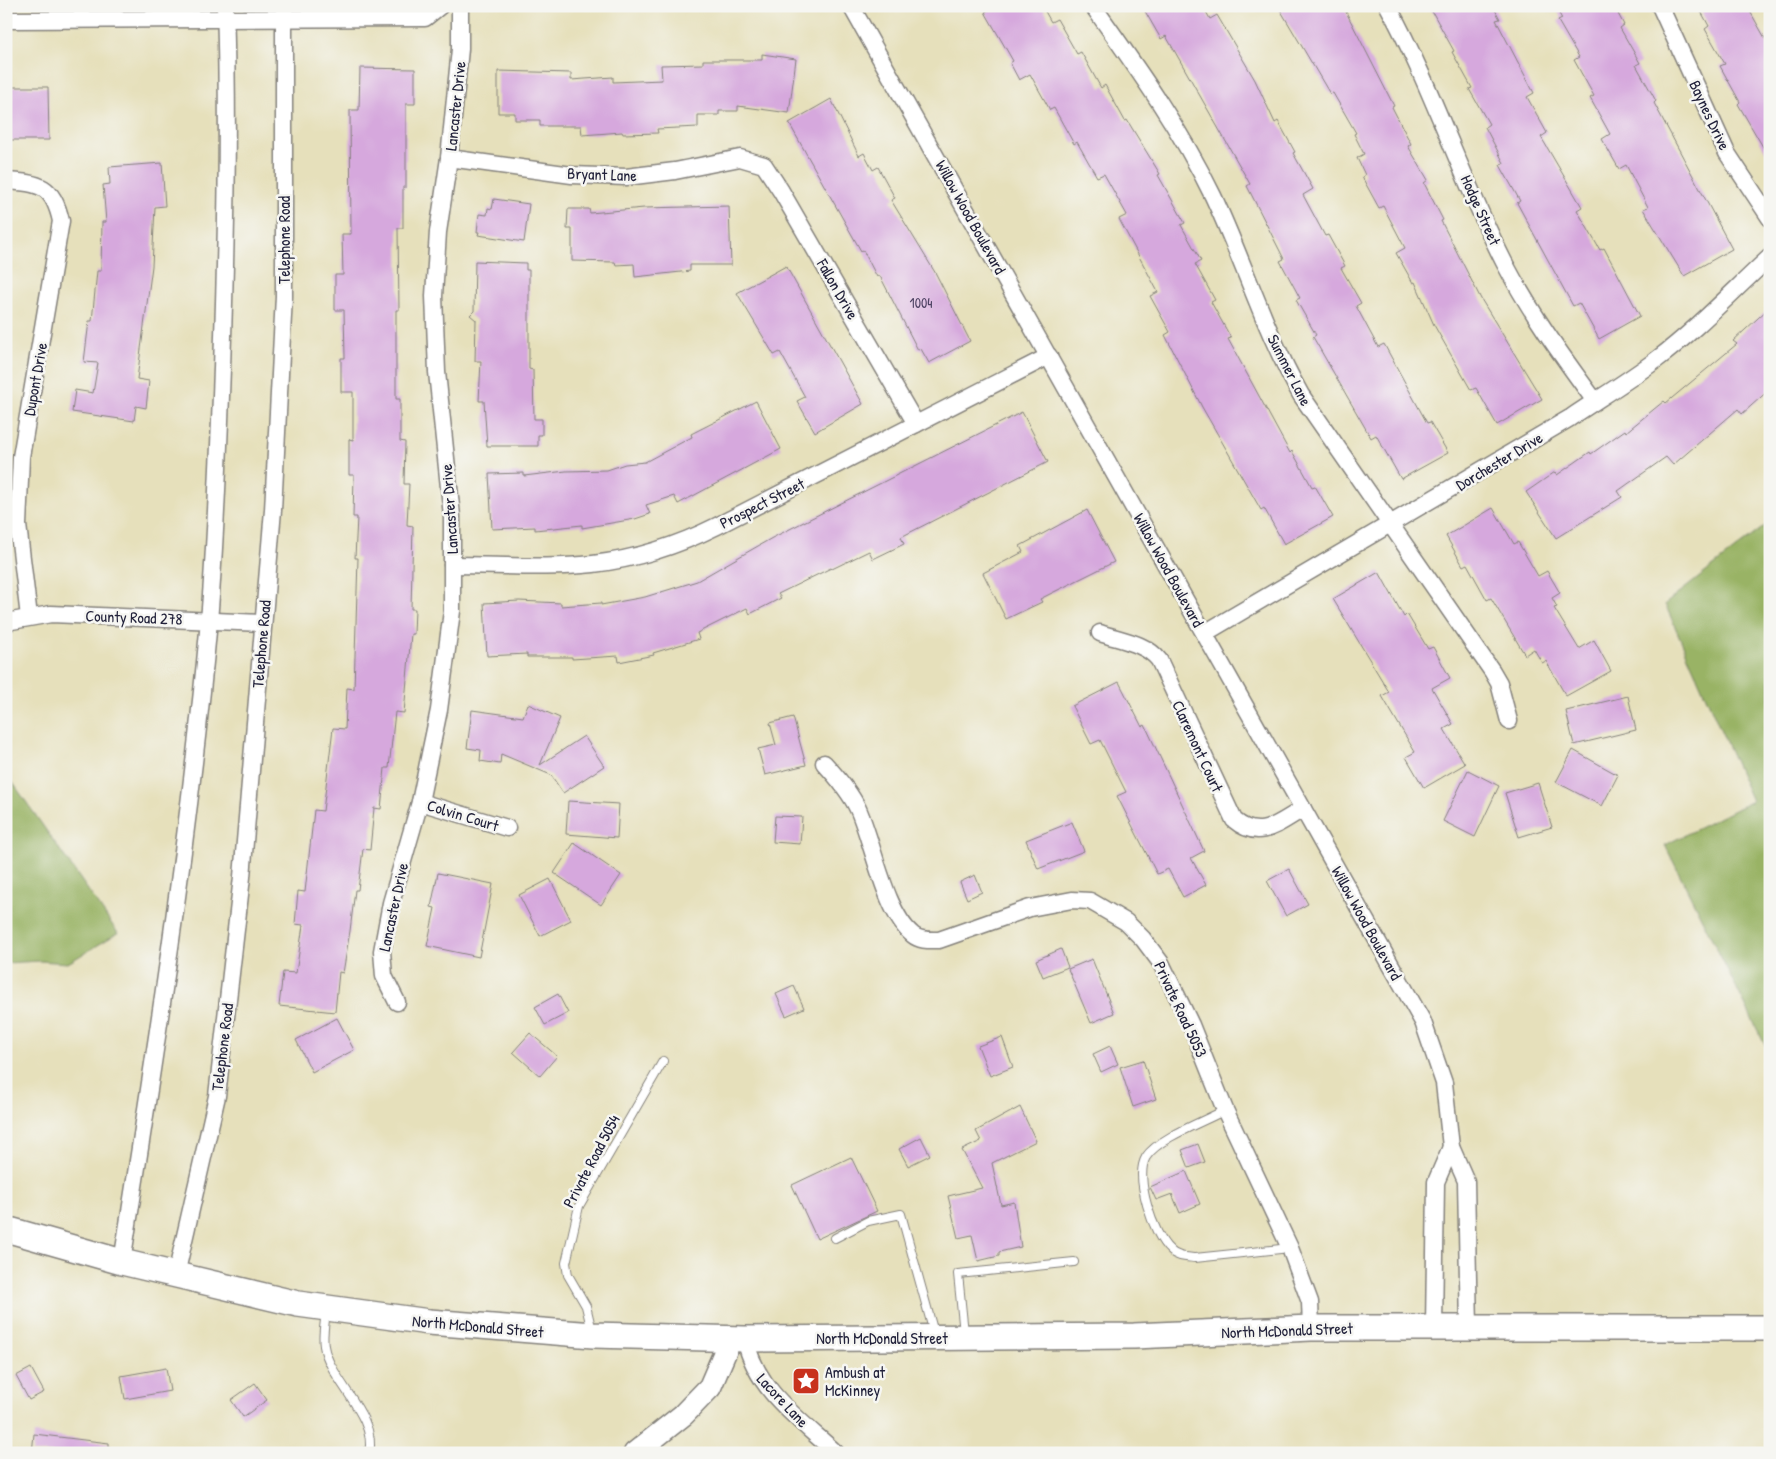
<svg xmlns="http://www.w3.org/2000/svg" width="1776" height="1459" viewBox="0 0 1776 1459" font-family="'Patrick Hand',sans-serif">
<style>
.forest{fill:#99b365;stroke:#5e6a50}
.building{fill:#d6a8dd}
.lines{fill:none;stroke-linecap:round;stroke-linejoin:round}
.lane-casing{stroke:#84817b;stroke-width:10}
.street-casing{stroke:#84817b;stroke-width:19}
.secondary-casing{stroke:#84817b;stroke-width:25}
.primary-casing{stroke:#84817b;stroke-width:28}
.lane{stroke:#fff;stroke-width:8}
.street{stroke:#fff;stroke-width:16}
.secondary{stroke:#fff;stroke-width:22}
.primary{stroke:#fff;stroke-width:25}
.labels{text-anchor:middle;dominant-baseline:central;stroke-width:5;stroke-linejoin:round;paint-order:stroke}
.number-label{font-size:14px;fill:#4f4464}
.street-label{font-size:16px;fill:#22223b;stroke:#f6f6f2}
.poi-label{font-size:16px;fill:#22223b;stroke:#f6f6f2;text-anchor:start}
</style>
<rect width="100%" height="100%" fill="#f6f6f2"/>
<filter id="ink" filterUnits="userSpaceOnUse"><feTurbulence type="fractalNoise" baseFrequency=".02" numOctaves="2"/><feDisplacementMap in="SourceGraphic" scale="10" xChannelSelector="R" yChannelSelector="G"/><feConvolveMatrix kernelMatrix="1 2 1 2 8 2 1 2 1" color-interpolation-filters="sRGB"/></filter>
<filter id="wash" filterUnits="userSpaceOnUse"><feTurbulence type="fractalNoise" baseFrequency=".0096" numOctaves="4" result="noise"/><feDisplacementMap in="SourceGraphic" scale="20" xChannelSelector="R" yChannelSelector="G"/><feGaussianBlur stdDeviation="1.12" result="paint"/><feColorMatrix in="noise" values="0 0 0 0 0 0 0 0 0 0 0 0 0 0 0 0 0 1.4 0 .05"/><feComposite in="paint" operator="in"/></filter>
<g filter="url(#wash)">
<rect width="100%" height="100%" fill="#e6e0bb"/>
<g class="forest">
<path d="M1770,522V1055L1665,845L1752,801L1665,604Z"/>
<path d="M6,773L118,933L68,963L40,961L6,963Z"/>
</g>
<g id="blocks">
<g class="building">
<path d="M995,6H1042L1051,22L1057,19L1077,54L1081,52L1101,88L1105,85L1125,121L1127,120L1160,174L1158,175L1185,223L1181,225L1201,261L1195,264L1215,300L1211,302L1231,338L1228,339L1290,453L1292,451L1312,487L1315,486L1333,517L1284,544L1264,508L1261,510L1202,407L1165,335L1170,332L1150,296L1158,292L1119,219L1127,215L1104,174L1097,177L1077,142L1074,144L1054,108L1050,110L1030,74L1019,80L1010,63L1013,61L985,12Z"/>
<path d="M1142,6H1203L1210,19L1217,15L1255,80L1275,123L1278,121L1295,152L1293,153L1313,189L1303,195L1325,236L1328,235L1345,266L1341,268L1361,303L1356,306L1378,347L1384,344L1427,423L1430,422L1448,453L1401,479L1376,435L1371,438L1313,337L1316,335L1296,300L1300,298L1280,261L1284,259L1247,186L1250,184L1166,36L1161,39Z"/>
<path d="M1278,6H1343L1394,106L1392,107L1411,144L1408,146L1428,180L1424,183L1443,220L1441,221L1481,299L1542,399L1497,425L1476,388L1471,390L1434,325L1415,282L1413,283L1396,253L1405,248L1383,206L1379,208L1362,177L1365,175L1357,158L1364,154L1354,134L1356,133L1333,93L1330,94Z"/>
<path d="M1429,6H1493L1500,19L1496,20L1534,93L1527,97L1547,133L1541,137L1582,207L1577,210L1600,250L1604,248L1640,316L1599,339L1579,303L1573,306L1517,203L1520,201L1500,165L1504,163L1485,127L1489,124L1469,89L1472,88L1452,52L1454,51Z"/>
<path d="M1555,6H1614L1624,25L1620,28L1640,63L1636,65L1656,101L1654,103L1732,249L1684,276L1643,209L1648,207L1626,165L1619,169L1602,139L1610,134L1590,98L1594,96L1574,60L1579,57L1558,21L1562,19Z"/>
<path d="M1698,6H1747L1770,47V159L1738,104L1740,102L1720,66L1725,64L1705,29L1709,26Z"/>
<path d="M762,54L796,59L789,113L738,106V111H719V115H698V127L657,129L658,133L623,134L622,132L582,135L581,126H540V120H515V113H498V71L571,73V80L613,77V82L662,80L661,65L703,64V60H762Z"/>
<path d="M360,68L415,69V104H406V187H403V228H398L399,310H396V399H400V441L405,442L404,484H409L407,525L413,526L411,609H415L414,634H411L404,713L395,712L389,768H385L381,809L374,808L370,850L363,849L358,890H355L350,931L343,973L339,972L335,1012L279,1006L283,972L296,973L303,925L295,924L298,891L305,892L314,810L323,811L333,728L345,729L347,688L354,689L358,558H355L357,517H353L354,475H349V439L353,440V392H341V358H345L344,310H335V275H343L342,234H351L350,110H359Z"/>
<path d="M6,87H48L49,140H7Z"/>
<path d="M831,99L859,156L864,153L873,170L878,167L895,198L891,200L936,274L970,341L929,363L921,349L918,350L880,276L877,277L863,250L861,251L789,123Z"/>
<path d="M162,163L165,206L155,207L152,266L137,379L149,381L146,408L136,406L134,421L72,412L75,390L93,393L98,363L84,362L89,321H92L97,271H101L102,222H106L103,185L110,184L109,167Z"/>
<path d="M494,199L529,204L524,242L478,235L479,232H477L479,214L487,215L488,208L492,209Z"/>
<path d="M729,206L731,265H690V271L635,277L634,264L616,265L615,262L572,261V229H567L568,209H589L590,213L644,208Z"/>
<path d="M475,261L526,263V270H529V369L533,370L534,419H542V435H538V446H487L484,401H479L481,361H475L476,320L470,315L474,311Z"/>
<path d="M786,266L863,404L815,432L797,401L805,397L780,352L774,355L737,293Z"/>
<path d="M1770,307V389L1742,414L1738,409L1673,465L1666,457L1618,491L1622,497L1556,538L1526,492L1555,472L1557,475L1590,452L1591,454L1625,430L1626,432L1664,401L1666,403L1737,344L1733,341Z"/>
<path d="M756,401L781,449L678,504L674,496L646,505L650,514L635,519L582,528V525L535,530V527L492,529L489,474L524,473V476L566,471L607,470L625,464L645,462L692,437L691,434Z"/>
<path d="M1022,412L1048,462L901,537L904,544L873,559L869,551L832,569L831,568L778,594L781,598L750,614L747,608L697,633L699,639L653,653L654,655L619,662L618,656L572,659V657H527V654L487,656L484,603L519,601L561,603V606L601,603V605L645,597L697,581L772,538Z"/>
<path d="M1493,508L1514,544L1518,542L1538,576L1547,571L1560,593L1552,598L1557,607L1554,608L1579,649L1594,640L1611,671L1566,696L1546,661L1542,663L1534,649L1525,655L1491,598L1487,600L1467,564L1463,566L1446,536Z"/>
<path d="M1087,510L1114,562L1040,599L1042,602L1006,619L983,573L1023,552L1020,546Z"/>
<path d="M1379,572L1404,617L1407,614L1428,649L1433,647L1450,678L1432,688L1453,724L1444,729L1465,764L1424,788L1406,757L1415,752L1382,696L1389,692L1333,599Z"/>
<path d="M1119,682L1142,727L1145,725L1204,851L1191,858L1206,885L1183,897L1168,869L1157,874L1117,796L1126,792L1100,740L1091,744L1072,706Z"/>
<path d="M1628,696L1636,730L1574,745L1566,711Z"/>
<path d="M528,704L560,718L540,765L584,736L604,766L563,793L551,775L501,754L500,764L480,761L481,750L467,748L472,710L523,717Z"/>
<path d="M793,717L806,765L765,775L758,749L776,745L770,723Z"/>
<path d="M1573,750L1618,775L1602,806L1556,782Z"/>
<path d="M1468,770L1499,786L1475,837L1443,821Z"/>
<path d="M1538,783L1552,827L1519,837L1505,793Z"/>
<path d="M568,801L619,804L617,838L566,834Z"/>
<path d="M775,816L802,817L800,844L773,842Z"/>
<path d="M1072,822L1084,851L1038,869L1026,840Z"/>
<path d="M574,843L621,875L601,905L554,873Z"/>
<path d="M1289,869L1308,904L1286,916L1267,881Z"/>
<path d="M438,873L493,884L479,957L427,946L435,908L431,907Z"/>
<path d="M975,875L982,892L967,899L960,882Z"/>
<path d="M550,879L571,920L540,936L519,895Z"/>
<path d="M1061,949L1068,967L1043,977L1036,960Z"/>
<path d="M1092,959L1114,1013L1091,1023L1068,969Z"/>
<path d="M794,986L804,1008L786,1016L776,994Z"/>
<path d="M558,994L568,1013L545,1025L535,1007Z"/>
<path d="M337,1018L354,1050L312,1072L296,1040Z"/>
<path d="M530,1033L557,1056L540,1076L513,1052Z"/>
<path d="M1002,1037L1013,1067L990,1076L978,1046Z"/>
<path d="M1110,1046L1118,1064L1101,1072L1093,1054Z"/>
<path d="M1143,1060L1156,1099L1133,1107L1120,1067Z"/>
<path d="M1020,1107L1036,1141L992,1163L1001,1205L1014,1202L1021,1247L999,1252V1256L978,1261L972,1235L958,1238L948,1196L982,1188L962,1150L981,1141L976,1131Z"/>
<path d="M921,1137L930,1155L908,1166L899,1149Z"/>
<path d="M1198,1144L1205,1162L1189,1168L1182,1150Z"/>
<path d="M851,1157L877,1211L817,1239L792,1185Z"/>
<path d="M1186,1171L1200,1204L1180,1213L1172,1194L1156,1200L1150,1187Z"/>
<path d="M31,1368L44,1392L29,1400L16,1376Z"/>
<path d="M166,1368L170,1391L125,1399L121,1376Z"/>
<path d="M255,1383L267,1400L243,1417L231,1400Z"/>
<path d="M34,1434L109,1443V1453H32Z"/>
</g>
</g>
</g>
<g filter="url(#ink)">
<use href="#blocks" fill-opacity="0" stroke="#84817b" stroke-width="1"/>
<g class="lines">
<defs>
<g id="lane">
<path d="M1225,1110C1205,1121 1158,1138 1146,1157C1134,1177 1153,1235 1170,1250C1176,1257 1186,1257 1195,1258L1290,1248"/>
<path d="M835,1238L868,1221L901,1214L934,1333"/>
<path d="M326,1311C325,1323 322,1335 324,1346C329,1379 378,1417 369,1453"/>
<path d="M592,1331L586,1306L568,1275L566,1263L579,1206L663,1061"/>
<path d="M964,1333L958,1274L1074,1262"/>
</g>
<g id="street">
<path d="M851,6L1423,1022L1444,1083L1451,1147L1466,1181L1469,1328"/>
<path d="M1093,6C1137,68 1180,128 1213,196C1244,262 1265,332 1301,395L1492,671L1499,683L1509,721"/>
<path d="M1388,6C1433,89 1461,178 1504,262C1530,312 1562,356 1595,401"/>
<path d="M1660,6L1727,153L1770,218"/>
<path d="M6,20L425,18L440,6"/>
<path d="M449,158L572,175L626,177L675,171L740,158L764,165L781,191L916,424"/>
<path d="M6,181C40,183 53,185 61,221L21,457L18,525L29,617"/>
<path d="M452,565C499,565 547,569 593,564C636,559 679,545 717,526L1049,356"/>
<path d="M6,622L51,614L262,623"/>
<path d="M1100,633C1120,640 1146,643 1159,660L1234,820C1260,842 1278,823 1303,809"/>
<path d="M1205,633L1570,418C1598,399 1628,381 1656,360C1696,330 1733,291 1770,257"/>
<path d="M824,763C837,777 850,792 858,809C873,842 885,913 913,935C920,941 930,940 939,940L1030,908L1072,900L1090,901L1126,922L1143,939L1161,963L1191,1025L1225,1110L1290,1248L1310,1302L1311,1328"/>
<path d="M420,802L507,828"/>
<path d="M397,1002L384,976L382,951L391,903L420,802L439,710L452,611V516L437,372L434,296L438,232L449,158L460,49V6"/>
<path d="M122,1262C156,1049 189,836 209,621C216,537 219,452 222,368C226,247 229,127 225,6"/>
<path d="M176,1275L217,1096L242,877L273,510L284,296V6"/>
<path d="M1434,1328L1436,1182L1451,1147"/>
<path d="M745,1339C757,1391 798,1418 836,1453"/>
</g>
<path id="secondary" d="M635,1453L683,1415L710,1387L731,1338"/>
<path id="primary" d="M6,1229L122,1262L298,1304L429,1322L593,1335L745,1339L1134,1336L1311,1328H1770"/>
</defs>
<use href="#lane" class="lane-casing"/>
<use href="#street" class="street-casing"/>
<use href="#secondary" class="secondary-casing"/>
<use href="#primary" class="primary-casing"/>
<use href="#lane" class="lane"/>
<use href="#street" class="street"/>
<use href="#secondary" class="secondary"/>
<use href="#primary" class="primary"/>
</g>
</g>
<defs>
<symbol id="sight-square" viewBox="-11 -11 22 22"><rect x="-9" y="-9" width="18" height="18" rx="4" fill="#c8321e" stroke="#f6f6f2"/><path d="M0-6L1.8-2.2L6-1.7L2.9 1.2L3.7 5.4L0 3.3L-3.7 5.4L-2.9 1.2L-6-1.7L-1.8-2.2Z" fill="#fff"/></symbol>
</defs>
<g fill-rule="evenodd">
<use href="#sight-square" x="790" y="1365" width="32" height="32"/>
</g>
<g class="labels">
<g class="number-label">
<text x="921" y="302">1004</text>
</g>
<g class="street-label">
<text transform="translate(455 106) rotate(-84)">Lancaster Drive</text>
<text transform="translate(1710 115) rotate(65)">Baynes Drive</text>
<text transform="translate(602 174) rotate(2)">Bryant Lane</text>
<text transform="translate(1481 210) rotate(66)">Hodge Street</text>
<text transform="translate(971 217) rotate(61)">Willow Wood Boulevard</text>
<text transform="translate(284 240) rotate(-90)">Telephone Road</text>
<text transform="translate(838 289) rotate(60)">Fallon Drive</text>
<text transform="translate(1290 370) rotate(63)">Summer Lane</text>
<text transform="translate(35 379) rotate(-80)">Dupont Drive</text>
<text transform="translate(1499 461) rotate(-31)">Dorchester Drive</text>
<text transform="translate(762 503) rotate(-27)">Prospect Street</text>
<text transform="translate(449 509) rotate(-94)">Lancaster Drive</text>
<text transform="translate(1169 570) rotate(61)">Willow Wood Boulevard</text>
<text transform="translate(134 617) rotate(2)">County Road 278</text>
<text transform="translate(261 644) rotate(-85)">Telephone Road</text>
<text transform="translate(1198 746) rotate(65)">Claremont Court</text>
<text transform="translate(463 815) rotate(17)">Colvin Court</text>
<text transform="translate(393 907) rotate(-78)">Lancaster Drive</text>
<text transform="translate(1367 923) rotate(61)">Willow Wood Boulevard</text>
<text transform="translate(1181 1009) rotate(65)">Private Road 5053</text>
<text transform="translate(222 1047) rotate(-83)">Telephone Road</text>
<text transform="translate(591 1161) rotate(-62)">Private Road 5054</text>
<text transform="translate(478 1326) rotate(5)">North McDonald Street</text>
<text transform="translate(1287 1330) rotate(-2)">North McDonald Street</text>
<text x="882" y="1338">North McDonald Street</text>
<text transform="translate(783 1400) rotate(47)">Lacore Lane</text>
</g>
<g class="poi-label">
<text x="825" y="1372">Ambush at<tspan x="825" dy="18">McKinney</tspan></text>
</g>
</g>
<rect width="1776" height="1459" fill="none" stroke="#f6f6f2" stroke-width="25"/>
</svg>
